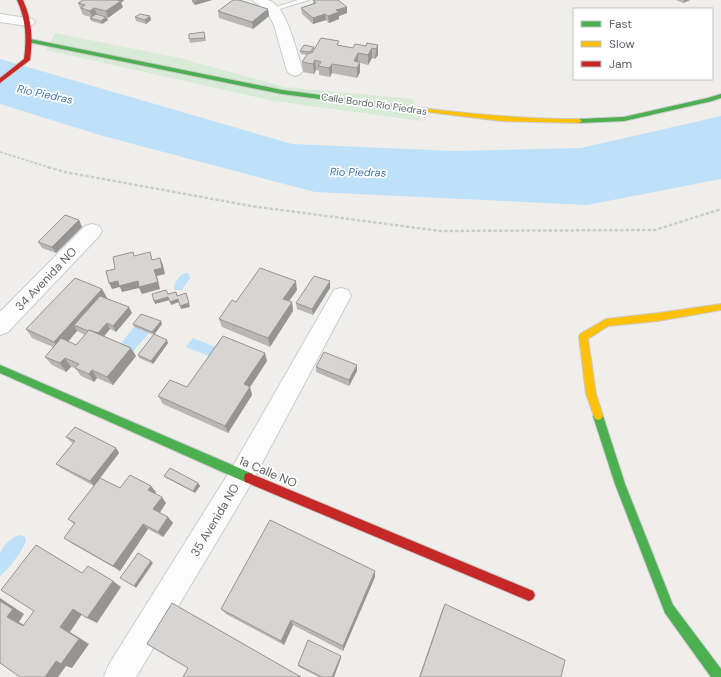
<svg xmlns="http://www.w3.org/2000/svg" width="721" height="677" viewBox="0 0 721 677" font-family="'DM Sans',sans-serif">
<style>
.green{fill:#d8ebd6}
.water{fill:#bfe0f9}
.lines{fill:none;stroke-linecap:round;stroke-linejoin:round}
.lane-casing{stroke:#cbcccc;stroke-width:2}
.street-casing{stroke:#cbcccc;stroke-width:2}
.fast-casing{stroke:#cacacb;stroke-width:2}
.slow-casing{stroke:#cacacb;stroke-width:2}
.jam-casing{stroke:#cacacb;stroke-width:2}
.path-far1{stroke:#cacfcc;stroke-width:2;stroke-dasharray:3 1.5;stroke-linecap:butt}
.path{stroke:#cacfcc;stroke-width:2.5;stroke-dasharray:3.5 2;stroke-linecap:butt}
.lane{fill:#fdfcfc;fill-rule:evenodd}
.street{fill:#fdfcfc;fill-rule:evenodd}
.fast{fill:#4caf50;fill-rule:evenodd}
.slow{fill:#ffc107;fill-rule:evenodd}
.jam{fill:#c62828;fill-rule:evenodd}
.wall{fill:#b8b7b5;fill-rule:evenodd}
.shaded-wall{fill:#969594}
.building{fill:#d6d5d3;stroke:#969594}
.labels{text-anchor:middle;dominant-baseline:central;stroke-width:3.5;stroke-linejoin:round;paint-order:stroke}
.far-street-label{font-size:10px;fill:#5f6368;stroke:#fff}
.far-water-label{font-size:11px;font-style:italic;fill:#4174aa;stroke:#fff}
.street-label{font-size:12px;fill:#5f6368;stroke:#fff}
</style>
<rect width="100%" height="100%" fill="#efeeea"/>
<path class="green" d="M55,33L180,58L285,87L413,99L421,121L274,101L46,50Z"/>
<g class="water">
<path d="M0,59L292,144L454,151L581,148L721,116V179L587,205L315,192L103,136L0,104Z"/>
<path d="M185,273H188L190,278L182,290H175C172,285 179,275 185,273Z"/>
<path d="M134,327L149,333L131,354L117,348Z"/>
<path d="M193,338L218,348L211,357L186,347Z"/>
<path d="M21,535L25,537L26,541C21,553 10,568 0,576C0,569 0,559 0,553C3,545 13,536 21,535Z"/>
</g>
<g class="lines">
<defs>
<path id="lane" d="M298,0H309L273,11L270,9Z"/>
<g id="street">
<path d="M252,0C257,0 263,0 268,0C287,5 297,54 303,71L300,74L295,76L290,74L287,71L274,25L267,11Z"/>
<path d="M0,14L33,19L35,22L33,25L28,26L0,22Z"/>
<path d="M92,224L99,226L102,231L99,236L8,332L0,335V312L85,226Z"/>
<path d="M341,288L348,290L351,296L251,484L136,677H104L108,666L233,466L334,290Z"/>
</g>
<g id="fast">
<path d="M30,39L282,90L373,102L376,104L373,106L282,94L28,42L27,41Z"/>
<path d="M721,94V98L712,101L624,121L579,123L576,121L579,119L624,117L708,98Z"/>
<path d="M0,365L253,474L254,478L253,482L249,483L245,482L0,373Z"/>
<path d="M598,412L601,413L603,416L625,484L673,605L721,669V677H711L665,613L615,484L593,416L595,413Z"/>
</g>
<g id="slow">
<path d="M373,102C442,111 510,119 579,119L582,121L579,123L501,121L371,105L370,104Z"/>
<path d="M721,304V310L658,321L608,326L588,339L596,394L603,416L601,419L598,420L595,419L586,394L579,337L580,334L606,319L658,313Z"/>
</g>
<g id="jam">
<path d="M17,0H23C32,20 33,39 30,60L0,83V78L24,59C27,38 26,20 17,0Z"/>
<path d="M249,473L533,591L535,595L533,599L529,601L245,482L244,478L245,474Z"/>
</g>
</defs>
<use href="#lane" class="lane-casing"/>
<use href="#street" class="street-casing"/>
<use href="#fast" class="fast-casing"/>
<use href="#slow" class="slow-casing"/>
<use href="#jam" class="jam-casing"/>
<path class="path-far1" d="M0,152L51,168"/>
<path class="path" d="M48,167L65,172L251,206L440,231L655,230L721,209"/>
<use href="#lane" class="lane"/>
<use href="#street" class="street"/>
<use href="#fast" class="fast"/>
<use href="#slow" class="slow"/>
<use href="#jam" class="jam"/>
</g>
<g class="wall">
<path d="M124,0L121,3L123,7L108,18L107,17L108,20L102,24L91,21L90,18L91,17L83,15L78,3Z"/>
<path d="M192,0H212L195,5L192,2Z"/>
<path d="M313,0L347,7V13L339,16V19L329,23L326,20L313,24L302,14L301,8L313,4Z"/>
<path d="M676,0H690L683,3Z"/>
<path d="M268,9L269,16L253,29L219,18L218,11Z"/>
<path d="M150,16L151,20L146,24L136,21L135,17Z"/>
<path d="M205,36L206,41L190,43L189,39Z"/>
<path d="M339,45L353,48L378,45V55L375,59L372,58L368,65L360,63V72L357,78L332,73L330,77L319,75V71L316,70L314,74L303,72L302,62L307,55L301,54L300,51L314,47V49Z"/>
<path d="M79,220L82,227L56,253L42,248L38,242Z"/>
<path d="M330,288L313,315L297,309L296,303Z"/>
<path d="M102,289L107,298L132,313L116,332L110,329L104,336L136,356L113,385L97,378L94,382L81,376L75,368L71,367L66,372L52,365L45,357L53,347L32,338L26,329ZM77,331L85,335L76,345L68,341Z"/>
<path d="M297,290L289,301L292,302L293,311L270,347L222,327L219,319L236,302Z"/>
<path d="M133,324H162L154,334L168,343L153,364L139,358L138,355L154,335L134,327Z"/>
<path d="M267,361L250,387L252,395L228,433L163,404L158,396Z"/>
<path d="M316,367L357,371L349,386L316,372Z"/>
<path d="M66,437L116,448L119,453L100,478L120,488L156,492L155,494L166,503L160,513L173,523L163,537L148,529L120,571L71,543L64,538L74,524L68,519L94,486L61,468L56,464L73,443L71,442Z"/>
<path d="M164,476L198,483L200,486L195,493L166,478Z"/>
<path d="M375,577L343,651L293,625L284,645L226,614L221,609Z"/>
<path d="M445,604L561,677H419L442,610Z"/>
<path d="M341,656V658L334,677H319L299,667L298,665Z"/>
</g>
<g class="shaded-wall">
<path d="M115,0H124L121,3L123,7L108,18L106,11Z"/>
<path d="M200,0H212L195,5L194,2Z"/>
<path d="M685,0H690L683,3Z"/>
<path d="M347,7V13L339,16V19L329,23L328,16L336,10Z"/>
<path d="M94,8L97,14L92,17L90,11Z"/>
<path d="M268,9L269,16L253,29L252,22Z"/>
<path d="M325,14L326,20L313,24V18Z"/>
<path d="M150,16L151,20L146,24L145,20Z"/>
<path d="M106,17L108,20L102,24L101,21Z"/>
<path d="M378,45V55L375,59L376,49Z"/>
<path d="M372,48V58L368,65V55Z"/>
<path d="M358,53V63L354,61Z"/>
<path d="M315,60L316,70L314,74L313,64Z"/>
<path d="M360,62V72L357,78V68Z"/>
<path d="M332,64V73L330,77L329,68Z"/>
<path d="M79,220L82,227L56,253L52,247Z"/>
<path d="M160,258L163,265L165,274L157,276L160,289L142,294L139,288L122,292L120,287L112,289L109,283L154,270Z"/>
<path d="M296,281L297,290L284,308L283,299Z"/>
<path d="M330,281V288L313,315L312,309Z"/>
<path d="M102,289L107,298L74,325L77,331L61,350L54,342Z"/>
<path d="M187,296L190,307L181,309L180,306Z"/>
<path d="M168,297L170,300L155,304L154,301Z"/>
<path d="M178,299L179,302L171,305L170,302Z"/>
<path d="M292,302L293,311L270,347L268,338Z"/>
<path d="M129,307L132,313L116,332L113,326Z"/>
<path d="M161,321L162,324L154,335L152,332Z"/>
<path d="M107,323L110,329L100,341L96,335Z"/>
<path d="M167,340L168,343L153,364L151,361Z"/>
<path d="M131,348L136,356L113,385L107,377Z"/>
<path d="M265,353L267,361L250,387L252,395L228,433L225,426L244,384Z"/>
<path d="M65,358L71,367L66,372L60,363Z"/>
<path d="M357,365V371L349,386V380Z"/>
<path d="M92,370L97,378L94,382L89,374Z"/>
<path d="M116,448L119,453L94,486L90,481Z"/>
<path d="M198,483L200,486L195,493L193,491Z"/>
<path d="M151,486L156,492L153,496L148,490Z"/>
<path d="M162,497L166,503L158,515L153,509Z"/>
<path d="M168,517L173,523L163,537L158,532Z"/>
<path d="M143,524L148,529L120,571L113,566Z"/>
<path d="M151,561L153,563L136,588L134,586Z"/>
<path d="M375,571V577L343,651V646Z"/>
<path d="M113,581L121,587L97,623L87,618Z"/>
<path d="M0,598L24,614L19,622L34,631L23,626L7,617L0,601Z"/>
<path d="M73,609L82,614L70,632L89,644L72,668L66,666L58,677H45L60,627Z"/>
<path d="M291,620L293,625L284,645L281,641Z"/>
<path d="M341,656V658L334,677H332Z"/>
</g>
<g class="building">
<path d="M83,0H117L121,1L106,11L94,8L90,11L81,8L85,5L78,3Z"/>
<path d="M193,0H200L194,2Z"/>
<path d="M233,0H239L268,9L252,22L218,11Z"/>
<path d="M313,0H338L347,7L336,10L339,12L328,16L325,14L313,18L301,8L316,3Z"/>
<path d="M96,14L106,17L101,21L90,18Z"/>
<path d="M140,14L150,16L145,20L135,17Z"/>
<path d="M204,32L205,38L189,39V34Z"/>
<path d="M321,38L339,41L337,45L353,48L355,44L366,46L367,43L378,45L376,49L372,48L368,55L358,53L354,61L360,62L357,68L332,64L329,68L318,66L321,62L315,60L313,64L302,62L308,53H312Z"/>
<path d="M304,45L314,47L310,52L300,51Z"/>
<path d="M65,215L79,220L52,247L38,242Z"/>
<path d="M133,252L134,256L150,252L152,260L160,258L162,268L154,270L158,282L139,287L138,281L119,286L118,281L109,283L106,271L115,269L113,257Z"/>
<path d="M260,268L296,281L283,299L292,302L268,338L219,319L232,300L236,302Z"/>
<path d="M314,276L330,281L312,309L296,303Z"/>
<path d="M75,278L102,289L54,342L26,329Z"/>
<path d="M166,290L168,294L176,292L177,296L186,293L189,303L180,306L178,299L170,302L168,297L154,301L152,294Z"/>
<path d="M100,296L129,307L113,326L107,323L98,333L89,330L88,331L74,325Z"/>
<path d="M141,314L161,321L152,332L133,324Z"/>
<path d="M89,330L131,348L107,377L92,370L89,374L75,368L79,364L65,358L60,363L45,357L61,338L76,345Z"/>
<path d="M154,334L167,340L151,361L138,355Z"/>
<path d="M223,336L265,353L244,384L250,387L225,426L158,396L170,380L187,387Z"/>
<path d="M324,352L357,365L349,380L316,367Z"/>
<path d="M75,427L116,448L90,481L56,464L75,441L66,437Z"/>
<path d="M170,468L198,483L193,491L164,476Z"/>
<path d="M130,475L151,486L148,490L162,497L153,509L168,517L158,532L143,524L113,566L64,538L75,523L68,519L100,478L120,488Z"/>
<path d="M270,520L375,571L343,646L291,620L281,641L221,609Z"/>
<path d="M36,545L82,573L88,566L113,581L87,618L73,609L60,627L79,639L61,664L56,661L45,677H20L0,663V601L13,609L7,617L23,626L34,611L1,590Z"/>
<path d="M138,553L151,561L134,586L120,578Z"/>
<path d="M172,603L301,677H183L188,668L147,644Z"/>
<path d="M445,604L565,660L561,677H420Z"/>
<path d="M308,640L341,656L332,677H322L298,665Z"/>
</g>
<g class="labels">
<g class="far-street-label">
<text transform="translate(374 104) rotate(8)">Calle Bordo Río Piedras</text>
</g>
<g class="far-water-label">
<text transform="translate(45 94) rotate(12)">Río Piedras</text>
<text transform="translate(358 172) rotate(1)">Río Piedras</text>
</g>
<g class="street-label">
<text transform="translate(46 279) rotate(-46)">34 Avenida NO</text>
<text transform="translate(268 472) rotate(23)">1a Calle NO</text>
<text transform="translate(215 520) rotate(-59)">35 Avenida NO</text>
</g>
</g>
<rect x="573" y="8" width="140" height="72" fill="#ffffff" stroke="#bfc1c3"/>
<rect x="581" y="21" width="20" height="6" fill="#4caf50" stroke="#bfc1c3"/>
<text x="609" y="28" font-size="12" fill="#5f6368">Fast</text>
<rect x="581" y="41" width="20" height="6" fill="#ffc107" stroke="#bfc1c3"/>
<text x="609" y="48" font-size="12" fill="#5f6368">Slow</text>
<rect x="581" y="61" width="20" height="6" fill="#c62828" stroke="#bfc1c3"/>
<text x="609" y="68" font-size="12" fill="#5f6368">Jam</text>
</svg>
